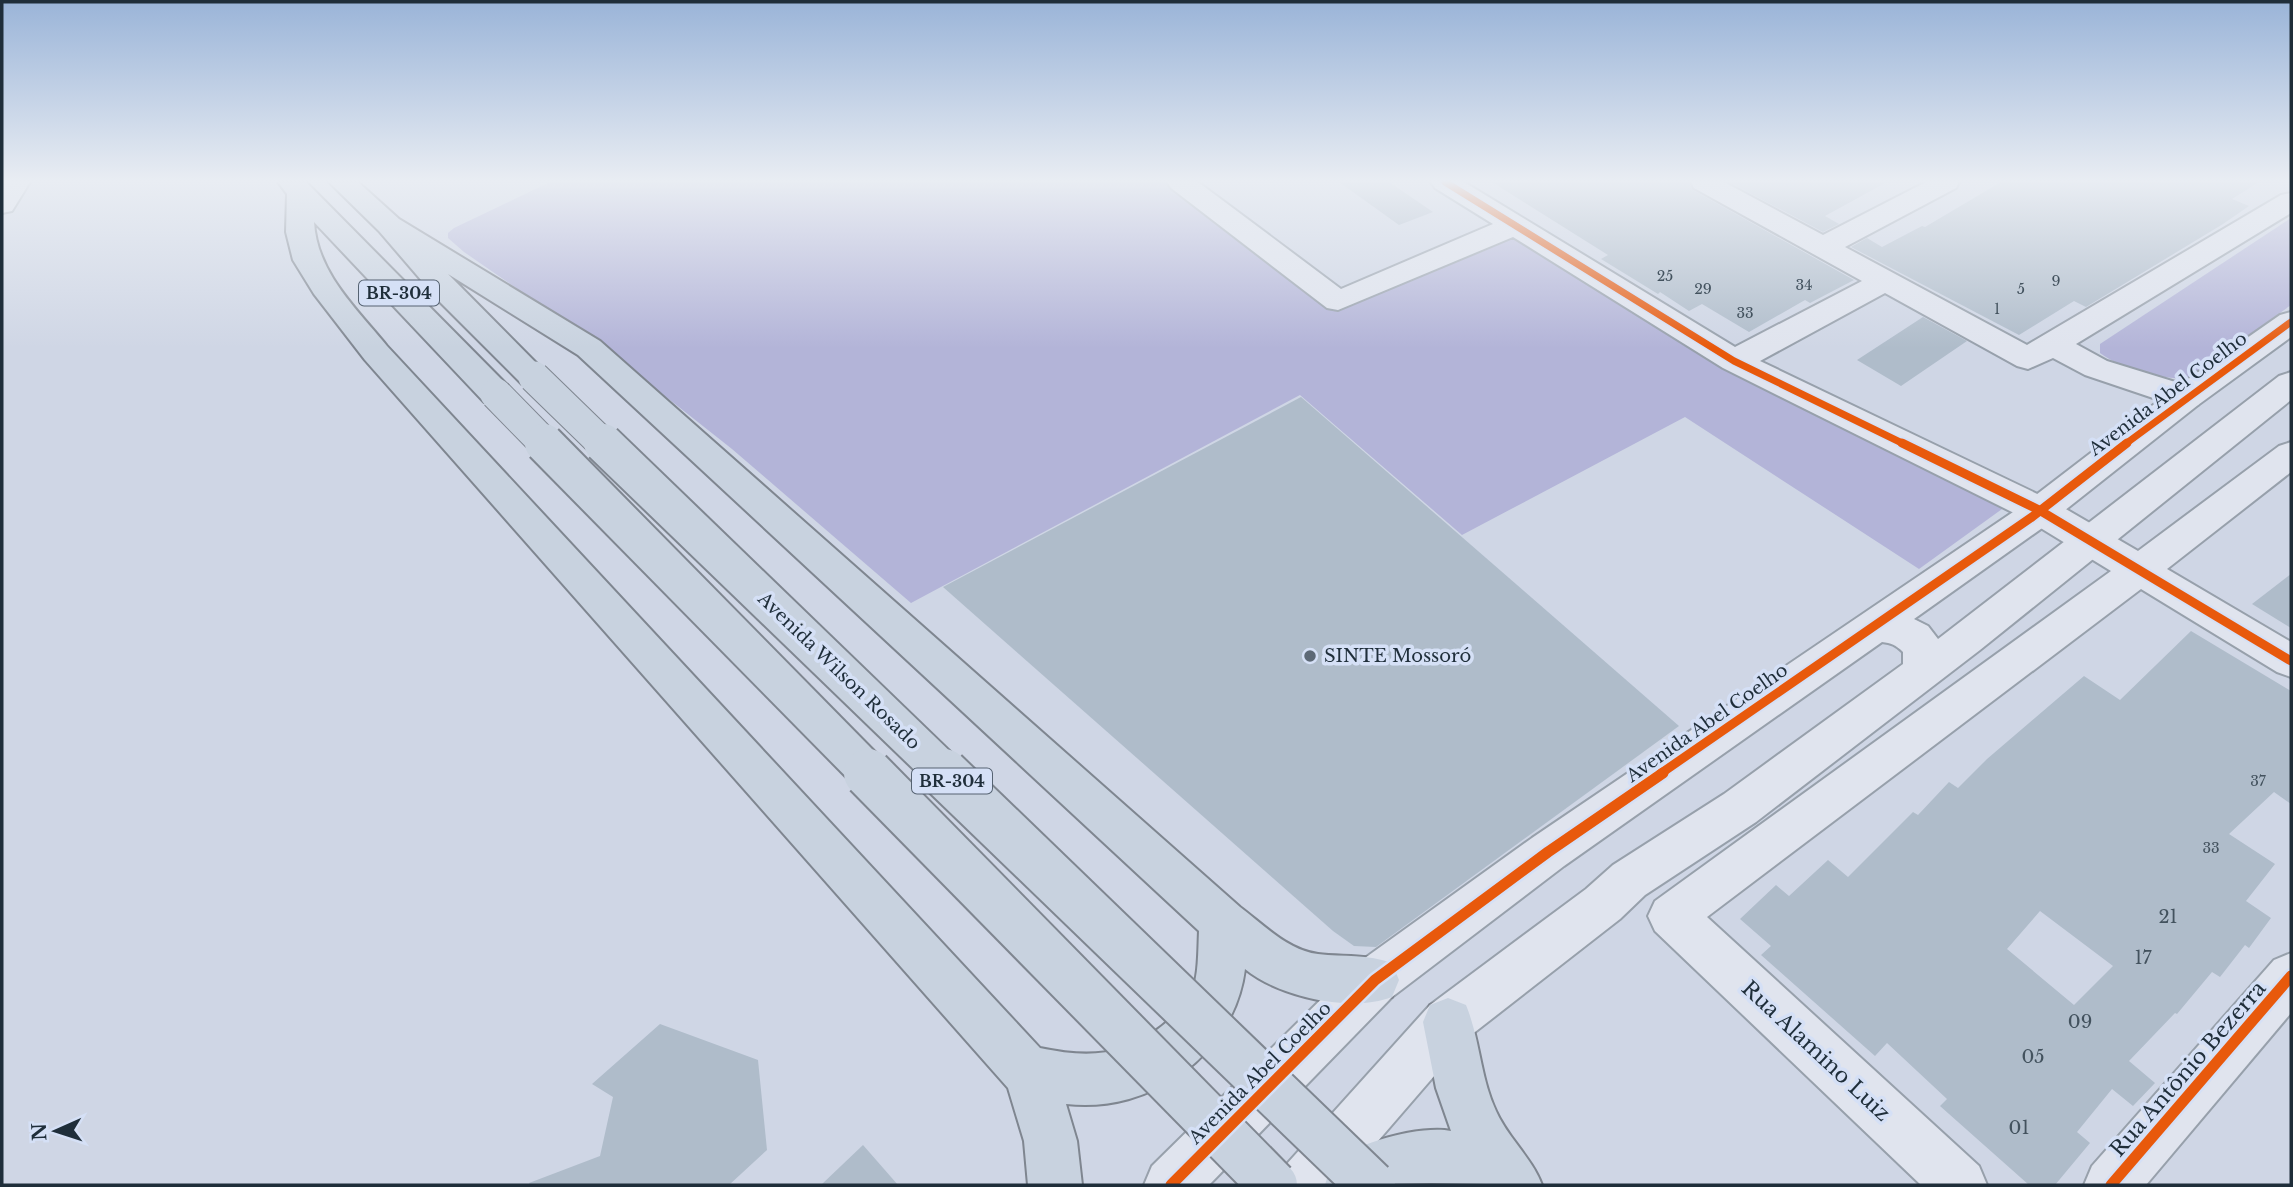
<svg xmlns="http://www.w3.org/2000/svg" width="2293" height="1187" viewBox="0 0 2293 1187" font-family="'Libre Baskerville',serif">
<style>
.green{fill:#b3b4d8}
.building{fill:#afbcca;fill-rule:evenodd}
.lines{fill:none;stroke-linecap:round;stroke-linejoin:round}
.minor-casing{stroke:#97a0ab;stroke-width:4}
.tertiary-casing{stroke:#97a0ab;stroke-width:4}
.trunk-casing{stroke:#7f8690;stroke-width:4}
.minor{fill:#e0e4ee;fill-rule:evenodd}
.tertiary{fill:#e0e4ee;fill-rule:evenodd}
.trunk{fill:#c8d2df;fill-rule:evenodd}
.trunk-bridge-far2-casing{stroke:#7f8690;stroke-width:33;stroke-linecap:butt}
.trunk-bridge-far1-casing{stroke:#7f8690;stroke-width:42;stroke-linecap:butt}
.trunk-bridge-casing{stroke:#7f8690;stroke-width:52;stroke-linecap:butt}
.trunk-bridge-far2{stroke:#c8d2df;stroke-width:31}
.trunk-bridge-far1{stroke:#c8d2df;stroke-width:38}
.trunk-bridge{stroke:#c8d2df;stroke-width:48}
.cycleway-far2-casing{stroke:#d5e0f6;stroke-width:10}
.cycleway-far1-casing{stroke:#d5e0f6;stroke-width:13}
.cycleway-casing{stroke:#d5e0f6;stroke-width:16}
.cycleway-far2{stroke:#e8590c;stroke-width:7}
.cycleway-far1{stroke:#e8590c;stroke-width:9}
.cycleway{stroke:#e8590c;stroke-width:11}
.poi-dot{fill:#5d6976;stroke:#d5e0f6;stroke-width:2.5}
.labels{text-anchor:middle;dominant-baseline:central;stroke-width:7;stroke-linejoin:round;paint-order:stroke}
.number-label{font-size:14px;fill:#43525e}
.shield{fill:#d5e0f6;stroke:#566372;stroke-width:2}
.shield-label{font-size:16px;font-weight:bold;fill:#1f2e3a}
.street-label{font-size:18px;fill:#1f2e3a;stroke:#d5e0f6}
.poi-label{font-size:18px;fill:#1f2e3a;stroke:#d5e0f6;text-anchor:start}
.near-number-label{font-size:18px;fill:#43525e}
.near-street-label{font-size:21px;fill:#1f2e3a;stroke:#d5e0f6}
</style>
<rect width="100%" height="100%" fill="#cfd6e5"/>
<g class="green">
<path d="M550,182H1167L1337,310L1504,239L1517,237L2009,504L1919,569L1685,417L1462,535L1300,395L911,603L732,449L613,355L464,252L448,238V233L454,228Z"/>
<path d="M2291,218V305L2188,379C2158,378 2125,371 2100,353V344Z"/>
</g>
<g class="building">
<path d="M1339,182H1389L1433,212L1399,225Z"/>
<path d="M1492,182H1688L1693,190L1854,280L1810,303L1805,300L1749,332L1702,304L1689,311L1660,292L1658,294L1601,259L1608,255Z"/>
<path d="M1729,182H1887L1825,216L1839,224L1823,232Z"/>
<path d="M2001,182H2259L2232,199L2249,206L2223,224L2086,307L2074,301L2019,335L1851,247L1867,238L1882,247L1922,226L1925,227Z"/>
<path d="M1923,317L1967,341L1901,386L1857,360Z"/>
<path d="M1301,397L1679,726L1376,947L1354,946L1333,931L943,587Z"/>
<path d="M2291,574V628L2252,604Z"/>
<path d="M2191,631L2291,691V804L2274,792L2229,834L2275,864L2246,901L2271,918L2249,948L2245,945L2220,977L2212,972L2177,1014L2175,1013L2129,1061L2155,1083L2133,1106L2112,1089L2077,1132L2090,1143L2055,1185H2029L1940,1106L1947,1099L1887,1043L1875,1056L1761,955L1771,946L1740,919L1776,885L1789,896L1828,860L1848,877L1913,812L1918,815L1949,782L1958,788L1987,759L2084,676L2120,700ZM2040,911L2113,966L2074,1005L2007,949Z"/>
<path d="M660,1024L758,1060L767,1150L729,1185H530L529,1183L600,1156L613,1097L592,1084Z"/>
<path d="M863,1145L898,1185H821Z"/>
</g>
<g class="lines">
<defs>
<g id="minor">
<path d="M3,182H30L12,211L2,213Z"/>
<path d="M1167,182H1198L1341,289L1493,224L1435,188L1431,182H1464L1735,347L1862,281L1694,188L1691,182H1724L1823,235L1926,182H1959L1956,188L1845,247L2027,345L2281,195L2291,193V213L2076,344L2107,361L2198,389L2203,397L2198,405L2186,408L2174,405L2085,375L2053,358L2028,369L2017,366L1885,293L1760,361L2052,501L2138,551L2279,446L2291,442V472L2167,569L2291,642V677L2277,672L2141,589L1707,917L1979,1166L1987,1185H1921L1655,931L1648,916L1655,901L2111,571L2026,519L1723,368L1513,237L1338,310L1327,308L1171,188Z"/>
<path d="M2291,953V1013L2146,1185H2084L2092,1166L2274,960Z"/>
</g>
<path id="tertiary" d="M2291,312V337L2198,405L2045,526L1914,619L1928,626L1938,639L2279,376L2291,372V400L1980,650L1756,822L1645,895L1620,919L1466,1039L1340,1185H1277L1285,1166L1430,1005L1586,889L1613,865L1724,794L1903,664V652C1896,645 1891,643 1882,642L1564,866L1392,997L1209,1185H1144L1152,1166L1358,963L1532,838L2019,508L2174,389L2280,315Z"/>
<g id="trunk">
<path d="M278,182H306L508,386L513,394L508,402L496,405L484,402L314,222C317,273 357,309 387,346L1040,1048C1088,1058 1122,1057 1162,1026C1172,1018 1185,1007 1191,995C1199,976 1198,951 1199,931L578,355L448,274L550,377L546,384L534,387L522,384L440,302L379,231L329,182H358L399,219L600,341L1240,907C1263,924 1287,950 1318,954C1344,957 1368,954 1392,963L1399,980L1392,997C1351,1013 1279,997 1245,969C1234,1055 1151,1114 1066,1104L1077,1141L1082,1185H1028L1024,1141L1008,1088L365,360L314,294L293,260L286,232L287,194Z"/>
<path d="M1448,998L1466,1005C1480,1039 1480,1077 1496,1111C1508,1138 1532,1158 1542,1185L1432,1183L1325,1185C1327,1179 1329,1170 1333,1165C1353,1142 1422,1125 1451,1131L1436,1088L1423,1022L1430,1005Z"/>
</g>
</defs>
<use href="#minor" class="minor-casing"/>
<use href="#tertiary" class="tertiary-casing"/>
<use href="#trunk" class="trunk-casing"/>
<use href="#minor" class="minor"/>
<use href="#tertiary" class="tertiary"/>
<use href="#trunk" class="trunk"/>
<defs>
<g id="trunk-bridge-far2">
<path d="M534,377L604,445"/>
<path d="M496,394L546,445"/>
</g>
<g id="trunk-bridge-far1">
<path d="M544,443L870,774"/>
<path d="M603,443L946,774"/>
</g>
<g id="trunk-bridge">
<path d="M868,773L1273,1185"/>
<path d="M944,773L1371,1185"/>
</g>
</defs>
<use href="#trunk-bridge-far2" class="trunk-bridge-far2-casing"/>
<use href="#trunk-bridge-far1" class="trunk-bridge-far1-casing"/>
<use href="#trunk-bridge" class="trunk-bridge-casing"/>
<use href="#trunk-bridge-far2" class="trunk-bridge-far2"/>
<use href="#trunk-bridge-far1" class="trunk-bridge-far1"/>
<use href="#trunk-bridge" class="trunk-bridge"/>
<defs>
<g id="cycleway-far2">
<path d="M1445,182L1734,361L1906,445"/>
<path d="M2124,445L2291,322"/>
</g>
<g id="cycleway-far1">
<path d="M1902,443L2039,510L2291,661"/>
<path d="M1660,774L2032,517L2127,443"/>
</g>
<g id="cycleway">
<path d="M1171,1185L1375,980L1548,852L1663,773"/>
<path d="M2111,1185L2291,976"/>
</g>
</defs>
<use href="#cycleway-far2" class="cycleway-far2-casing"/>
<use href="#cycleway-far1" class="cycleway-far1-casing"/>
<use href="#cycleway" class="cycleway-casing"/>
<use href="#cycleway-far2" class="cycleway-far2"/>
<use href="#cycleway-far1" class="cycleway-far1"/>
<use href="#cycleway" class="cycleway"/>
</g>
<linearGradient id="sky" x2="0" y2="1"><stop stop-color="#9ab4d8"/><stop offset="0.52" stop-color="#e9edf3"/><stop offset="1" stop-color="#e9edf3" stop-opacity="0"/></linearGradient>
<rect width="2293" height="348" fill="url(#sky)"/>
<circle class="poi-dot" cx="1310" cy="656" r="7"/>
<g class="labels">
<g class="number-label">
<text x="1665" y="276">25</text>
<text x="2056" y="281">9</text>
<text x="1804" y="285">34</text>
<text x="1703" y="289">29</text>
<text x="2021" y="289">5</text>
<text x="1997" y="309">1</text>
<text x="1745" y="313">33</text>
<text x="2258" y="781">37</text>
<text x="2211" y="848">33</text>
</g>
<g class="shield">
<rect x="359" y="280.5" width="80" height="25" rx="5"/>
<rect x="912" y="768.5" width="80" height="25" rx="5"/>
</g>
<g class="shield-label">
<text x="399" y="293">BR-304</text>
<text x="952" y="781">BR-304</text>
</g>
<g class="street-label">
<text transform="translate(2168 394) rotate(-37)">Avenida Abel Coelho</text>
<text transform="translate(839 671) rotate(44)">Avenida Wilson Rosado</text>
<text transform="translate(1707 723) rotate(-35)">Avenida Abel Coelho</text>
<text transform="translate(1260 1073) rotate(-45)">Avenida Abel Coelho</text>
</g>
<g class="poi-label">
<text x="1324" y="656">SINTE Mossoró</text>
</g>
<g class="near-number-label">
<text x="2168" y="917">21</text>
<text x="2143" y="958">17</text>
<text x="2080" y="1022">09</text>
<text x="2033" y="1057">05</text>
<text x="2019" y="1128">01</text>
</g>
<g class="near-street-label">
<text transform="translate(1816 1051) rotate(43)">Rua Alamino Luiz</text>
<text transform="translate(2188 1069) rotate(-49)">Rua Antônio Bezerra</text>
</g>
</g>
<rect width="2293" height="1187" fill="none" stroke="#1f2e3a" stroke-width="7"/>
<g transform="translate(56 1131) rotate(267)" stroke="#d5e0f6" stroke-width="5" paint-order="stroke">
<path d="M0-5L12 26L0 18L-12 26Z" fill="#1f2e3a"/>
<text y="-10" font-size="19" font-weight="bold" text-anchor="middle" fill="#1f2e3a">N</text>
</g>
</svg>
